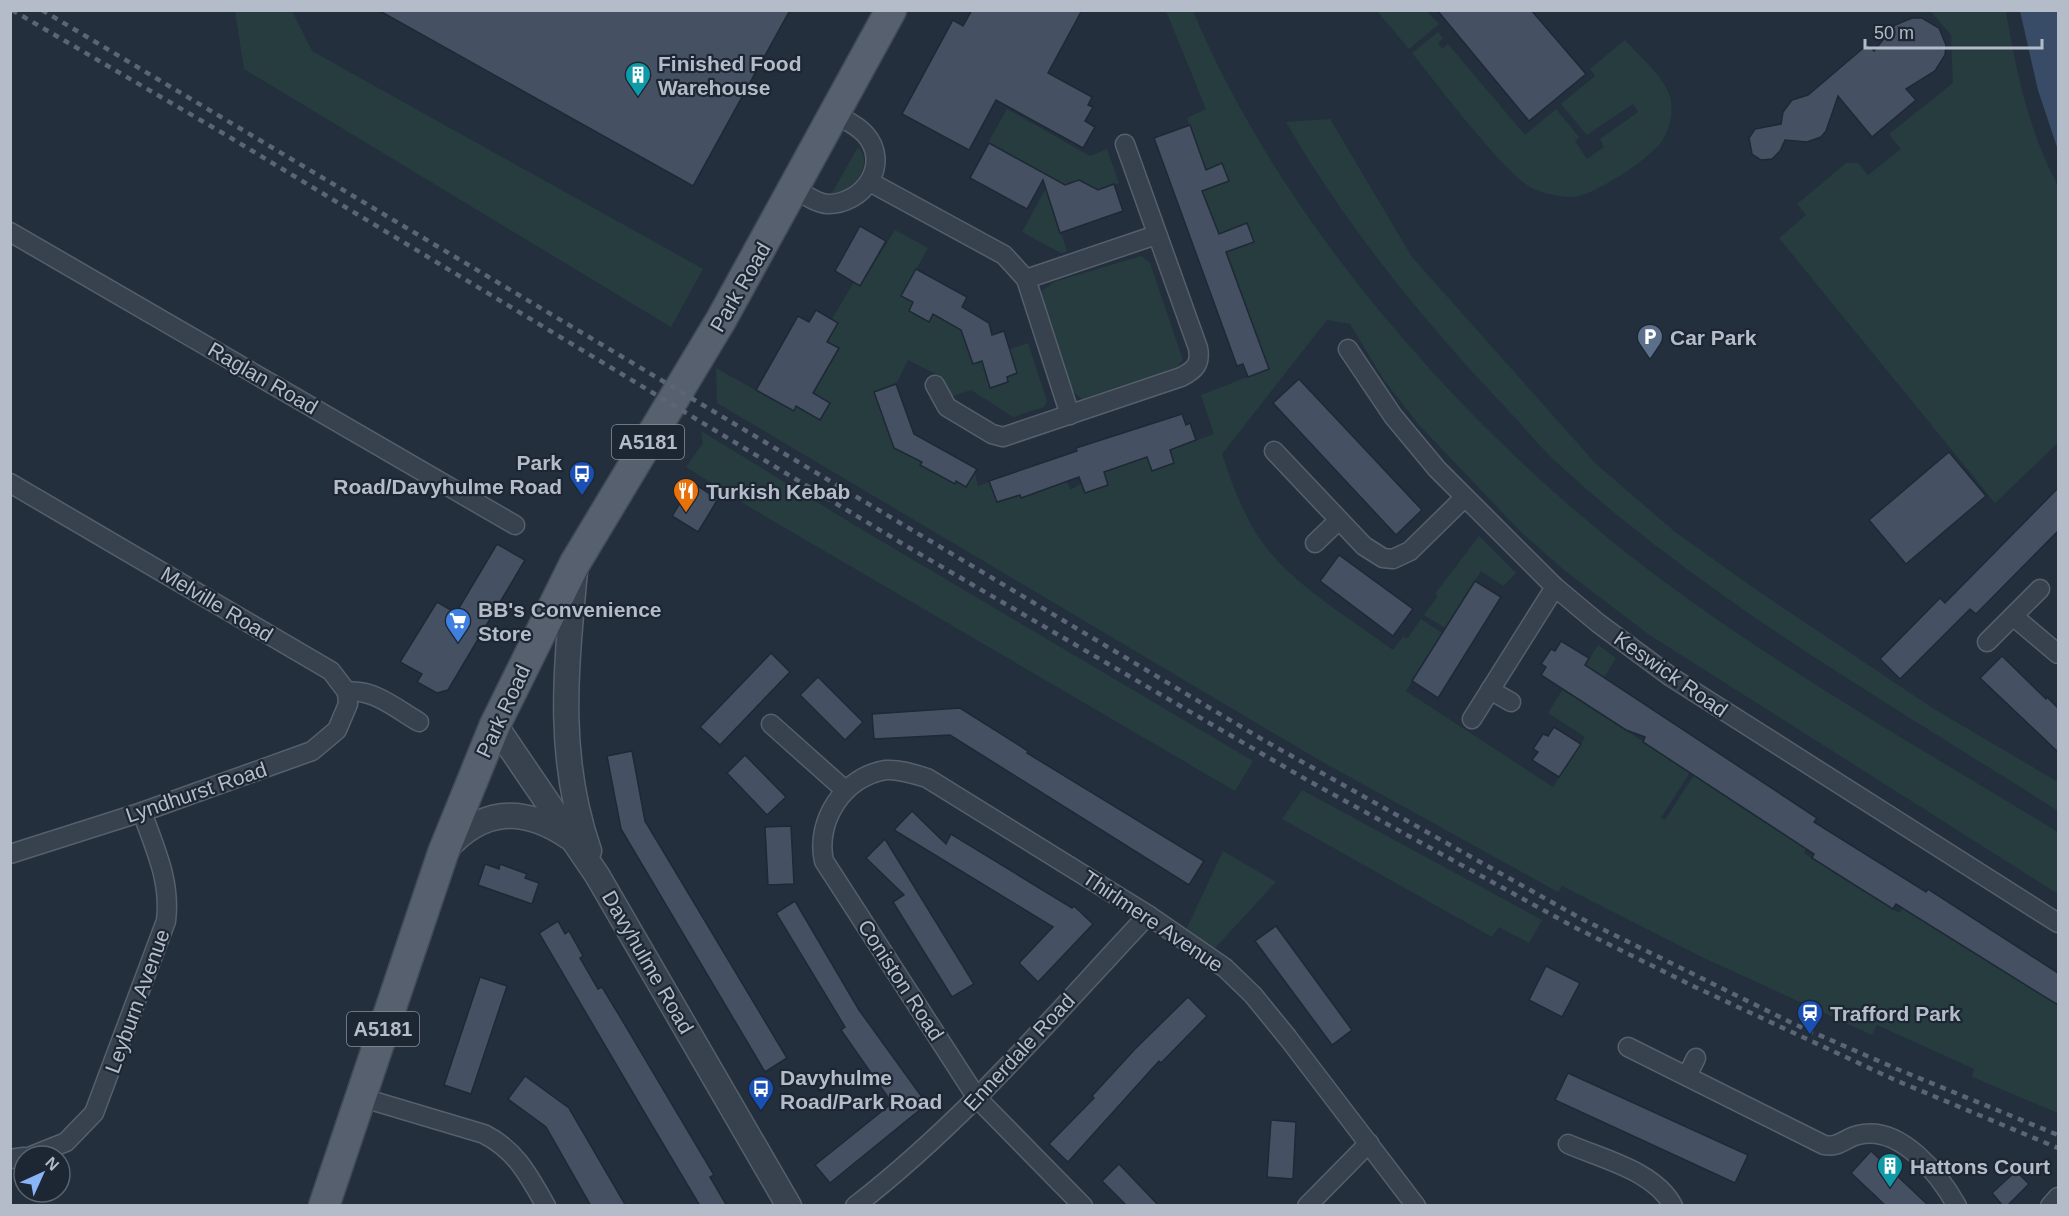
<svg xmlns="http://www.w3.org/2000/svg" width="2069" height="1216" viewBox="0 0 2069 1216" font-family="Helvetica,sans-serif">
<style>
.green{fill:#263c3f}
.water{fill:#394c67}
.building{fill:#455162;stroke:#1f2835;stroke-width:1.5}
.lines{fill:none;stroke-linecap:round;stroke-linejoin:round}
.minor-casing{stroke:#565f6c;stroke-width:21}
.tertiary-casing{stroke:#565f6c;stroke-width:27}
.primary-casing{stroke:#414a57;stroke-width:33}
.minor{stroke:#38414e;stroke-width:18}
.tertiary{stroke:#38414e;stroke-width:24}
.primary{stroke:#56606e;stroke-width:30}
.rail{stroke:#5a6575;stroke-width:4.5;stroke-dasharray:6 6;stroke-linecap:butt}
.labels{text-anchor:middle;dominant-baseline:central;stroke-width:4.5;stroke-linejoin:round;paint-order:stroke}
.shield{fill:#1d2633;stroke:#878f9c;stroke-width:1.5}
.shield-label{font-size:20px;font-weight:bold;fill:#b4bcc9}
.poi-label{font-size:21px;font-weight:bold;fill:#b4bcc9;stroke:#1d2633;text-anchor:start}
.street-label{font-size:21px;fill:#b4bcc9;stroke:#1d2633}
</style>
<rect width="100%" height="100%" fill="#242f3e"/>
<g class="green">
<path d="M235,11H292L312,51L703,269L671,327L244,69Z"/>
<path d="M1166,11H1193C1284,228 1473,440 1662,580C1787,673 1925,751 2058,832V894L1648,634L1564,570L1521,532L1419,425L1384,380L1350,324L1327,320L1222,454C1232,484 1243,515 1262,542C1295,587 1349,617 1393,650L1403,637L1407,639L1421,619L1442,633L1406,691L1553,787L1585,737L1548,713L1563,689L1568,692L1598,645L1616,658L1587,705L1690,772L1661,818L1665,820L1694,775L1806,848L1804,853L1899,913L1903,908L2058,1005V1113L1972,1077L1974,1069L1877,1025L1872,1035L1704,958L1562,886L1558,892L1319,760L717,403L716,368L793,411L796,406L821,420L830,403L805,389L831,363L839,349L825,340L838,323L832,319L854,282L861,285L895,230L928,248L901,296L913,302L909,311L928,322L933,314L963,330L982,361L990,387L1008,382L1007,377L1017,373L1010,349L1028,343L1047,401L1044,407L1013,417L971,390L948,398L940,376L908,360L896,384L874,392L892,443L955,483L956,481L966,486L975,473L978,486L990,482L997,502L1020,495L1021,498L1067,482L1070,490L1104,471L1147,457L1152,471L1174,463L1170,450L1214,434L1201,395L1268,369L1226,252L1254,242L1247,223L1219,235L1202,192L1228,181L1206,170L1187,118L1206,109Z"/>
<path d="M1377,11H1427L1439,24L1409,49Z"/>
<path d="M1930,11H2006C2016,71 2029,132 2058,186V443L1995,503L1779,238L1806,215L1797,204L1846,163H1858L1868,175L1901,149L1889,134L1953,83L1951,35Z"/>
<path d="M1438,32L1443,38L1438,43L1442,49L1448,44L1525,135L1556,109L1579,137L1575,141L1587,159L1604,147L1600,139L1638,112L1633,104L1587,135L1561,104L1595,76L1590,69L1625,40C1639,56 1664,76 1670,97C1674,112 1670,129 1662,141C1648,160 1601,190 1579,196C1565,199 1547,194 1534,189C1506,177 1435,81 1412,53Z"/>
<path d="M1007,109L1090,156L1107,149L1119,183L1091,192L1075,189L1073,182L1059,187L1051,204L1067,251L1061,253L1022,232L1052,177L988,143Z"/>
<path d="M1330,119L1412,257L1596,464L1675,532L1761,593L1934,709L2058,782V811C1892,705 1712,603 1565,470C1544,452 1526,429 1507,409C1424,322 1346,226 1286,122Z"/>
<path d="M858,147C872,163 859,180 845,191L832,193Z"/>
<path d="M1141,256L1150,263L1183,360L1177,367L1082,399L1071,390L1040,299L1042,291L1054,282Z"/>
<path d="M701,431L861,529L1253,761L1235,791L751,508L686,467L703,443Z"/>
<path d="M1479,536L1516,573L1503,586L1481,571L1445,628L1424,615L1438,596L1435,594Z"/>
<path d="M1302,790L1542,920L1529,943L1499,927L1492,937L1282,819Z"/>
<path d="M1223,851L1276,882L1214,949L1186,930Z"/>
</g>
<path class="water" d="M2020,11H2058V150L2038,90Z"/>
<g class="building">
<path d="M378,10H790L693,186Z"/>
<path d="M972,10H1082L1048,73L1092,97L1088,105L1093,107L1085,121L1095,127L1083,148L996,100L969,150L902,114L953,20L963,26Z"/>
<path d="M1437,10H1531L1586,74L1529,121Z"/>
<path d="M1912,18H1922L1939,28L1946,45L1945,55L1935,71L1906,89L1916,100L1872,137L1838,96L1826,131L1821,137L1807,142L1785,140L1780,151L1772,159L1761,160L1752,154L1749,138L1755,129L1781,124L1783,112L1792,100L1808,95L1868,44L1874,51L1895,25Z"/>
<path d="M1190,125L1206,170L1222,163L1229,181L1202,191L1219,234L1247,223L1254,242L1226,252L1269,369L1248,377L1243,364L1237,366L1154,138Z"/>
<path d="M989,143L1065,185L1079,180L1098,190L1114,184L1123,211L1060,233L1043,180L1027,209L970,178Z"/>
<path d="M860,226L886,241L860,286L835,271Z"/>
<path d="M916,269L967,297L962,307L989,323L992,335L1004,331L1017,373L1007,377L1008,382L990,388L982,361L973,364L961,330L933,314L929,322L909,311L913,302L901,296Z"/>
<path d="M816,310L838,323L827,342L839,348L813,393L830,403L820,420L796,406L794,411L756,390L798,316L809,322Z"/>
<path d="M1299,379L1422,510L1396,535L1273,403Z"/>
<path d="M896,384L914,434L977,469L966,487L956,481L955,484L920,465L922,462L894,448L874,392Z"/>
<path d="M1182,414L1186,425L1190,423L1196,440L1170,450L1174,463L1152,471L1147,457L1104,472L1108,485L1085,493L1079,477L1021,498L1020,495L997,502L989,481L1077,451L1076,448Z"/>
<path d="M1949,452L1986,496L1906,564L1869,520Z"/>
<path d="M693,483L718,499L698,532L672,516Z"/>
<path d="M2058,488V531L1976,614L1970,609L1900,679L1880,659L1940,598L1945,603Z"/>
<path d="M497,544L525,560L448,690L437,693L417,682L422,674L400,662L437,602L456,613Z"/>
<path d="M1339,555L1413,609L1393,636L1320,581Z"/>
<path d="M1475,581L1501,597L1438,698L1412,681Z"/>
<path d="M1561,641L1589,658L1585,665L1817,818L1814,822L1926,892L1928,889L2058,973V1005L1896,904L1893,909L1861,889L1812,858L1814,854L1643,742L1645,737L1626,730L1541,675L1546,667L1541,664L1551,649L1555,651Z"/>
<path d="M771,653L790,672L720,745L700,727Z"/>
<path d="M2002,656L2046,699L2047,697L2058,708V752L1980,678Z"/>
<path d="M818,677L863,722L845,740L800,695Z"/>
<path d="M960,708L1028,751L1027,753L1204,861L1189,885L950,735L874,739L872,714Z"/>
<path d="M1554,727L1581,744L1559,777L1532,760L1538,752L1533,749L1543,734L1548,736Z"/>
<path d="M632,751L645,821L787,1058L765,1072L621,829L607,756Z"/>
<path d="M745,755L786,797L767,815L727,773Z"/>
<path d="M912,811L946,844L951,834L1072,908L1074,906L1093,924L1038,982L1019,963L1053,927L894,830Z"/>
<path d="M791,826L794,884L768,885L765,827Z"/>
<path d="M885,839L974,984L952,997L893,902L904,895L866,858Z"/>
<path d="M485,864L499,869L500,864L527,874L525,878L539,883L532,904L478,885Z"/>
<path d="M795,901L859,1010L927,1104L830,1183L815,1165L892,1103L841,1030L845,1027L776,913Z"/>
<path d="M558,921L565,934L569,931L583,956L580,958L598,989L602,987L619,1015L714,1175L710,1177L727,1206H700L650,1122L539,933Z"/>
<path d="M1276,926L1352,1030L1332,1045L1255,941Z"/>
<path d="M1546,966L1580,983L1562,1017L1529,1000Z"/>
<path d="M480,977L507,986L471,1094L444,1085Z"/>
<path d="M1188,997L1207,1016L1161,1063L1159,1061L1068,1162L1049,1144L1094,1098L1092,1096L1135,1049Z"/>
<path d="M1568,1073L1748,1155L1735,1183L1555,1100Z"/>
<path d="M525,1076L569,1108L626,1206H591L546,1127L508,1099Z"/>
<path d="M1271,1120L1296,1122L1293,1179L1267,1177Z"/>
<path d="M1871,1151L1929,1206H1886L1851,1173Z"/>
<path d="M1119,1164L1159,1206H1127L1102,1181Z"/>
<path d="M2016,1171L2029,1184L2007,1206H2003L1992,1193Z"/>
</g>
<g class="lines">
<defs>
<g id="minor">
<path d="M870,182L1004,255L1026,279"/>
<path d="M794,188C804,194 815,203 827,204C863,205 892,164 865,134C857,125 845,120 835,114"/>
<path d="M10,232L515,525"/>
<path d="M1348,349L1393,416L1437,469L1555,587L1598,623L1671,677L2058,923"/>
<path d="M935,385L947,407L992,434L1003,437L1181,377C1195,370 1201,364 1198,348L1125,144"/>
<path d="M1070,415L1026,279L1156,235"/>
<path d="M1274,451L1364,546L1383,558L1393,559L1410,551L1464,498"/>
<path d="M10,483L331,671L347,692"/>
<path d="M1315,543L1339,520"/>
<path d="M2013,616L2058,654"/>
<path d="M1987,642L2040,589"/>
<path d="M1490,690L1511,702"/>
<path d="M347,692C373,688 398,710 419,722"/>
<path d="M1472,719L1555,587"/>
<path d="M771,724L845,790"/>
<path d="M10,854L142,812L312,751L337,730L348,704L347,692"/>
<path d="M1628,1047L1824,1145C1839,1148 1845,1138 1858,1135C1900,1124 1939,1174 1957,1206"/>
<path d="M1687,1076L1696,1058"/>
<path d="M360,1097L484,1134C516,1150 529,1176 546,1206"/>
<path d="M1568,1144C1602,1159 1655,1171 1673,1206"/>
<path d="M31,1156L66,1142L94,1113L166,921C171,881 155,849 142,812"/>
<path d="M10,1159L24,1157"/>
<path d="M855,1206C964,1122 1054,1015 1148,915"/>
<path d="M1083,1206L977,1098L824,861C815,821 844,776 886,770C899,769 914,774 927,778L1148,915L1225,968L1253,995L1288,1038L1416,1206"/>
<path d="M1307,1206L1369,1143"/>
<path d="M2050,1206L2058,1197"/>
</g>
<g id="tertiary">
<path d="M575,571C566,670 556,755 589,851"/>
<path d="M495,725L597,875L789,1206"/>
<path d="M446,849C483,808 523,806 569,837"/>
</g>
<path id="primary" d="M324,1206L443,853L495,725L575,563L721,320L891,10"/>
</defs>
<use href="#minor" class="minor-casing"/>
<use href="#tertiary" class="tertiary-casing"/>
<use href="#primary" class="primary-casing"/>
<use href="#minor" class="minor"/>
<use href="#tertiary" class="tertiary"/>
<use href="#primary" class="primary"/>
<g class="rail">
<path d="M12,10L226,135L913,550L1307,780L1574,927L1695,987L1895,1080L2058,1148"/>
<path d="M42,10L1265,741L1482,863L1580,918L1794,1024L1897,1069L2058,1135"/>
</g>
</g>
<defs>
<symbol id="building-pin" viewBox="-11 -11 22 30"><path d="M0 17L-7.5 6A9.5 9.5 0 1 1 7.5 6Z" fill="#0f9aa8" stroke="#1d2633"/><path d="M-4-6H4V6H1V3H-1V6H-4ZM-2.5-4.3h1.7v1.8h-1.7ZM.8-4.3h1.7v1.8H.8ZM-2.5-1h1.7V.8h-1.7ZM.8-1h1.7V.8H.8Z" fill="#fff"/></symbol>
<symbol id="parking-pin" viewBox="-11 -11 22 30"><path d="M0 17L-7.5 6A9.5 9.5 0 1 1 7.5 6Z" fill="#5c6f8a" stroke="#1d2633"/><path d="M-3.5-5.5H1a3.5 3.5 0 0 1 0 7H-1V5.5H-3.5ZM-1-3.4V-.6H.8a1.4 1.4 0 0 0 0-2.8Z" fill="#fff"/></symbol>
<symbol id="bus-pin" viewBox="-11 -11 22 30"><path d="M0 17L-7.5 6A9.5 9.5 0 1 1 7.5 6Z" fill="#1a4fb4" stroke="#1d2633"/><path d="M-5-6H5V4H4V6H2V4H-2V6H-4V4H-5ZM-3.5-4V0h7V-4ZM-3.5 1.2v1.5H-2V1.2ZM2 1.2v1.5H3.5V1.2Z" fill="#fff"/></symbol>
<symbol id="restaurant-pin" viewBox="-11 -11 22 30"><path d="M0 17L-7.5 6A9.5 9.5 0 1 1 7.5 6Z" fill="#e8710a" stroke="#1d2633"/><path d="M-5-6h1v4h1v-4h1v4h1v-4h1v5L-1.5 .5V6h-2V.5L-5-1ZM5-6V6H3V1.5H1.5Q1.5-4 5-6Z" fill="#fff"/></symbol>
<symbol id="supermarket-pin" viewBox="-11 -11 22 30"><path d="M0 17L-7.5 6A9.5 9.5 0 1 1 7.5 6Z" fill="#3f7fe0" stroke="#1d2633"/><path d="M-6-5.5h2.5l.6 2H6L4.5 2H-2.5L-4.4-4H-6ZM-1.5 3.2a1.3 1.3 0 1 0 .1 0ZM3 3.2a1.3 1.3 0 1 0 .1 0Z" fill="#fff"/></symbol>
<symbol id="station-pin" viewBox="-11 -11 22 30"><path d="M0 17L-7.5 6A9.5 9.5 0 1 1 7.5 6Z" fill="#1a4fb4" stroke="#1d2633"/><path d="M-3-6H3Q5-6 5-4V2Q5 4 3 4L4.5 6H3L1.5 4h-3L-3 6H-4.5L-3 4Q-5 4-5 2V-4Q-5-6-3-6ZM-3.5-4v3h7v-3ZM-3.5 1v1.5H-2V1ZM2 1v1.5H3.5V1Z" fill="#fff"/></symbol>
</defs>
<g fill-rule="evenodd">
<use href="#building-pin" x="623" y="60" width="30" height="40"/>
<use href="#parking-pin" x="1635" y="322" width="30" height="40"/>
<use href="#bus-pin" x="567" y="459" width="30" height="40"/>
<use href="#restaurant-pin" x="671" y="476" width="30" height="40"/>
<use href="#supermarket-pin" x="443" y="606" width="30" height="40"/>
<use href="#station-pin" x="1795" y="998" width="30" height="40"/>
<use href="#bus-pin" x="746" y="1074" width="30" height="40"/>
<use href="#building-pin" x="1875" y="1151" width="30" height="40"/>
</g>
<g class="labels">
<g class="shield">
<rect x="612" y="425" width="72" height="34" rx="4.5"/>
<rect x="347" y="1012" width="72" height="34" rx="4.5"/>
</g>
<g class="shield-label">
<text x="648" y="442">A5181</text>
<text x="383" y="1029">A5181</text>
</g>
<g class="poi-label">
<text x="658" y="63">Finished Food<tspan x="658" dy="24">Warehouse</tspan></text>
<text x="1670" y="337">Car Park</text>
<text x="562" y="462" text-anchor="end">Park<tspan x="562" dy="24">Road/Davyhulme Road</tspan></text>
<text x="706" y="491">Turkish Kebab</text>
<text x="478" y="609">BB's Convenience<tspan x="478" dy="24">Store</tspan></text>
<text x="1830" y="1013">Trafford Park</text>
<text x="780" y="1077">Davyhulme<tspan x="780" dy="24">Road/Park Road</tspan></text>
<text x="1910" y="1166">Hattons Court</text>
</g>
<g class="street-label">
<text transform="translate(740 287) rotate(-60)">Park Road</text>
<text transform="translate(263 378) rotate(30)">Raglan Road</text>
<text transform="translate(217 604) rotate(31)">Melville Road</text>
<text transform="translate(1671 674) rotate(35)">Keswick Road</text>
<text transform="translate(503 711) rotate(-65)">Park Road</text>
<text transform="translate(196 792) rotate(-19)">Lyndhurst Road</text>
<text transform="translate(1153 921) rotate(34)">Thirlmere Avenue</text>
<text transform="translate(648 962) rotate(60)">Davyhulme Road</text>
<text transform="translate(901 980) rotate(57)">Coniston Road</text>
<text transform="translate(137 1001) rotate(-70)">Leyburn Avenue</text>
<text transform="translate(1019 1052) rotate(-47)">Ennerdale Road</text>
</g>
</g>
<rect width="2069" height="1216" fill="none" stroke="#b4bcc9" stroke-width="24"/>
<g transform="translate(42 1174) rotate(45)"><circle r="28" fill="#1d2633" stroke="#59626f" stroke-width="1.5"/>
<path d="M0-4.5L10 22L0 15L-10 22Z" fill="#8ab4f8"/>
<text y="-9" font-size="16" font-weight="bold" text-anchor="middle" fill="#b4bcc9">N</text>
</g>
<path d="M1865 39v9h177v-9" fill="none" stroke="#b4bcc9" stroke-width="3"/>
<text x="1874" y="39" font-size="18" fill="#b4bcc9" stroke="#1d2633" stroke-width="4.5" paint-order="stroke">50 m</text>
</svg>
